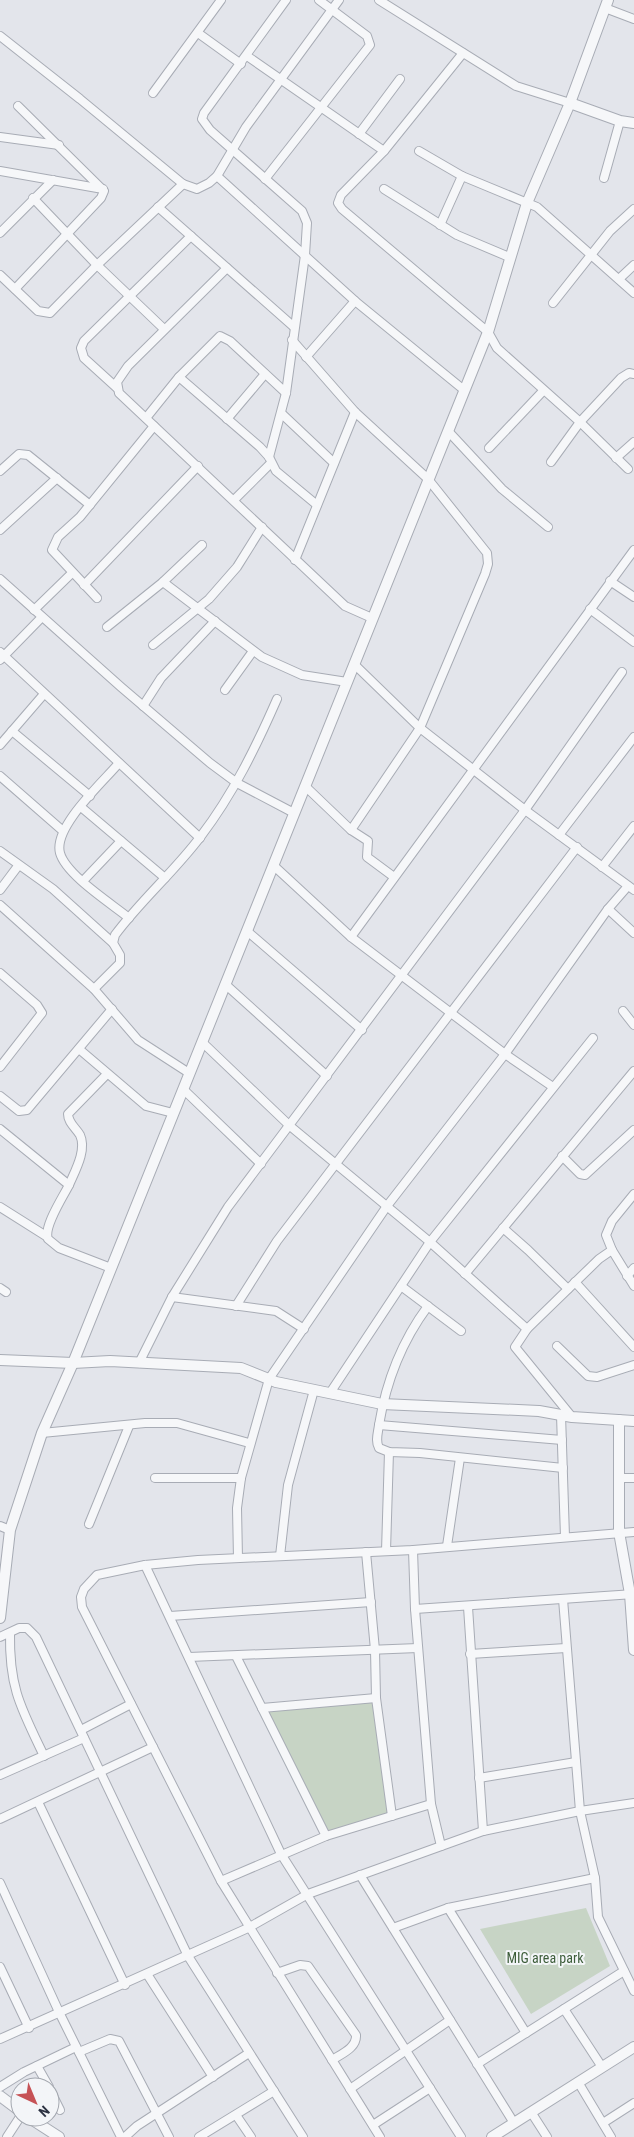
<svg xmlns="http://www.w3.org/2000/svg" width="634" height="2137" viewBox="0 0 634 2137" font-family="'Roboto Condensed',sans-serif">
<style>
.green{fill:#c7d4c5}
.lines{fill:none;stroke-linecap:round;stroke-linejoin:round}
.minor-casing{stroke:#a8acb5;stroke-width:10}
.tertiary-casing{stroke:#a8acb5;stroke-width:12}
.minor{stroke:#f6f7f9;stroke-width:8}
.tertiary{stroke:#f6f7f9;stroke-width:10}
.labels{text-anchor:middle;dominant-baseline:central;stroke-width:4;stroke-linejoin:round;paint-order:stroke}
.park-label{font-size:14px;fill:#3d5d3a;stroke:#f3f5f8}
</style>
<rect width="100%" height="100%" fill="#e3e5eb"/>
<g class="green">
<path d="M376,1698L392,1816L326,1836L262,1708Z"/>
<path d="M586,1908L610,1966L531,2014L480,1929Z"/>
</g>
<g class="lines">
<defs>
<g id="minor">
<path d="M379,0L516,86L570,103"/>
<path d="M605,8L634,19"/>
<path d="M198,33L241,64"/>
<path d="M0,36L80,99L183,184L197,189L209,183L217,176L246,127L339,0"/>
<path d="M463,53L384,151L341,195L338,203L342,209L488,332L497,348L580,422L628,469"/>
<path d="M247,56L384,151"/>
<path d="M153,93L221,0"/>
<path d="M359,134L400,79"/>
<path d="M0,137L59,145"/>
<path d="M419,151L462,176L537,207L634,293"/>
<path d="M0,171L103,189"/>
<path d="M217,176L355,301L464,390"/>
<path d="M604,178L620,121"/>
<path d="M265,179L370,45L367,36L319,0"/>
<path d="M384,189L457,235L509,257"/>
<path d="M33,198L97,265L164,329"/>
<path d="M158,207L294,327"/>
<path d="M440,225L462,176"/>
<path d="M0,233L53,180"/>
<path d="M227,268L128,366L117,382L119,393L345,606L372,618"/>
<path d="M0,275L38,311L50,313L97,265L183,184"/>
<path d="M619,279L634,265"/>
<path d="M15,289L101,198L104,191L18,106"/>
<path d="M553,303L610,231L634,209"/>
<path d="M292,340L355,412L428,479L487,553L488,564L485,574L420,728L351,830"/>
<path d="M306,357L355,301"/>
<path d="M179,377L260,447L269,457L276,471L317,505"/>
<path d="M117,388L84,358L81,348L84,341L191,236"/>
<path d="M282,414L334,463"/>
<path d="M146,418L179,377L220,336L230,341L286,393"/>
<path d="M227,419L265,374"/>
<path d="M448,431L502,489L548,527"/>
<path d="M489,448L543,391"/>
<path d="M269,457L286,393L305,255L307,223L302,211L210,130L202,119L204,113L286,0"/>
<path d="M616,458L634,442"/>
<path d="M551,462L580,422L621,378L629,373L634,374"/>
<path d="M0,471L19,454L28,455L90,505"/>
<path d="M234,500L271,463"/>
<path d="M0,530L57,478"/>
<path d="M295,560L355,412"/>
<path d="M0,579L121,687L210,763L237,783L294,813"/>
<path d="M610,581L634,597"/>
<path d="M163,582L262,657L302,675L347,682"/>
<path d="M84,585L198,466"/>
<path d="M97,598L52,550L58,537L80,517L154,426"/>
<path d="M590,609L634,642"/>
<path d="M34,610L72,573"/>
<path d="M107,627L163,582L202,545"/>
<path d="M153,645L209,599L237,567L262,527"/>
<path d="M0,652L200,838"/>
<path d="M0,660L42,617"/>
<path d="M354,664L420,728L525,810L634,890"/>
<path d="M225,690L253,651"/>
<path d="M143,706L161,678L215,621"/>
<path d="M12,731L90,796"/>
<path d="M0,745L44,694"/>
<path d="M119,763C103,782 53,827 60,853C66,875 112,904 129,918"/>
<path d="M0,776L63,831"/>
<path d="M305,786L351,830L368,841L367,857L394,877"/>
<path d="M81,807L165,878"/>
<path d="M559,835L634,737"/>
<path d="M0,851L53,889L113,943"/>
<path d="M273,865L351,937L505,1054L553,1087"/>
<path d="M602,867L634,826"/>
<path d="M83,881L121,841"/>
<path d="M0,890L18,866"/>
<path d="M0,905L94,989L138,1040L189,1073"/>
<path d="M608,909L634,933"/>
<path d="M247,931L362,1030"/>
<path d="M351,937L634,550"/>
<path d="M0,973L37,1005L42,1013L0,1067"/>
<path d="M225,984L327,1076"/>
<path d="M94,989L120,963V955L113,943L115,935C141,900 175,871 201,836C233,794 256,747 277,699"/>
<path d="M623,1011L634,1025"/>
<path d="M202,1042L290,1126L430,1242L527,1329L515,1347L572,1417"/>
<path d="M79,1049L146,1106L173,1113"/>
<path d="M183,1089L261,1164"/>
<path d="M0,1096L19,1111L27,1110L112,1009"/>
<path d="M0,1129L69,1185C63,1197 43,1227 48,1239L59,1248L111,1268"/>
<path d="M562,1156L580,1174L585,1175L634,1130"/>
<path d="M69,1185C75,1171 87,1150 80,1135C76,1128 68,1123 68,1114L107,1074"/>
<path d="M634,1194L612,1221L606,1235L612,1250L634,1286"/>
<path d="M0,1207L46,1236"/>
<path d="M503,1228L528,1250L568,1289"/>
<path d="M465,1274L634,1071"/>
<path d="M627,1276L634,1268"/>
<path d="M575,1282L634,1347"/>
<path d="M401,1286L461,1331"/>
<path d="M0,1288L6,1292"/>
<path d="M172,1297L276,1311L304,1329"/>
<path d="M236,1306L277,1241L577,847"/>
<path d="M428,1306C402,1341 386,1382 379,1425C378,1433 375,1441 379,1448L389,1452L420,1453L563,1468"/>
<path d="M527,1329L599,1259L612,1250"/>
<path d="M557,1346L588,1376L597,1377L634,1365"/>
<path d="M139,1363L172,1297L228,1207L525,810L622,672"/>
<path d="M330,1393L430,1242L593,1038"/>
<path d="M561,1415L565,1537"/>
<path d="M379,1425L562,1440"/>
<path d="M42,1433L145,1423H177L249,1443"/>
<path d="M155,1478H241"/>
<path d="M619,1478H634"/>
<path d="M89,1524L129,1426"/>
<path d="M0,1526L10,1530"/>
<path d="M447,1546L460,1458"/>
<path d="M386,1551L389,1452"/>
<path d="M366,1552L375,1650L376,1698L392,1816"/>
<path d="M280,1556L288,1485L314,1390"/>
<path d="M238,1558L237,1508L241,1478L269,1379L387,1206L505,1054L608,909L628,886"/>
<path d="M145,1565L281,1854L461,2137"/>
<path d="M563,1599L580,1811L595,1878L598,1917L634,1991"/>
<path d="M468,1607L483,1831"/>
<path d="M415,1609L634,1594"/>
<path d="M170,1616L371,1602"/>
<path d="M10,1633C9,1688 21,1708 44,1756"/>
<path d="M0,1637L19,1628H27L36,1637L188,1956L303,2137"/>
<path d="M470,1654L566,1648"/>
<path d="M236,1656L326,1836"/>
<path d="M189,1657L418,1648"/>
<path d="M262,1708L376,1698"/>
<path d="M81,1730L131,1704"/>
<path d="M0,1775L84,1738"/>
<path d="M479,1778L576,1762"/>
<path d="M38,1802L125,1985"/>
<path d="M431,1804L441,1846"/>
<path d="M0,1819L153,1747"/>
<path d="M360,1875L514,2123"/>
<path d="M221,1881L326,1836L431,1804L415,1609L413,1550"/>
<path d="M0,1883L59,2012L121,2137"/>
<path d="M448,1908L526,2033"/>
<path d="M393,1928L448,1908L595,1878"/>
<path d="M0,1967L29,2028"/>
<path d="M277,1973L300,1965L308,1966L356,2035C357,2048 341,2054 332,2060"/>
<path d="M147,1974L213,2077"/>
<path d="M564,2009L602,2067"/>
<path d="M0,2039L248,1928L308,1894L483,1831L580,1811L634,1803"/>
<path d="M79,2052L110,2039L119,2041L169,2137"/>
<path d="M477,2064L624,1971"/>
<path d="M37,2066L49,2087"/>
<path d="M578,2082L611,2137"/>
<path d="M0,2087L24,2072L76,2047"/>
<path d="M350,2089L450,2020"/>
<path d="M50,2090L60,2110"/>
<path d="M531,2112L547,2137"/>
<path d="M236,2115L251,2137"/>
<path d="M603,2123L634,2103"/>
<path d="M373,2125L430,2088"/>
<path d="M7,2137L20,2117"/>
<path d="M125,2137L137,2126L249,2053"/>
<path d="M199,2137L274,2091"/>
<path d="M380,2137L221,1881L82,1607L81,1597L84,1589L97,1575L145,1565L198,1560L413,1550L634,1532"/>
</g>
<g id="tertiary">
<path d="M570,103L620,121L634,123"/>
<path d="M0,1360L73,1363L110,1361L241,1368L276,1382L382,1404L539,1411L572,1417L634,1421"/>
<path d="M619,1420V1532L630,1594L634,1650"/>
<path d="M0,1618L10,1530L42,1433L73,1363L488,332L527,203L570,103L608,0"/>
<path d="M0,2096L20,2111"/>
<path d="M28,2117L59,2137"/>
<path d="M492,2137L634,2047"/>
</g>
</defs>
<use href="#minor" class="minor-casing"/>
<use href="#tertiary" class="tertiary-casing"/>
<use href="#minor" class="minor"/>
<use href="#tertiary" class="tertiary"/>
</g>
<g class="labels">
<g class="park-label">
<text x="545" y="1958">MIG area park</text>
</g>
</g>
<g transform="translate(35 2102) rotate(136)"><circle r="24" fill="#f3f5f8" stroke="#a3a7af"/>
<path d="M0-4L9 19L0 12L-9 19Z" fill="#c65256"/>
<text y="-8" font-size="14" font-weight="bold" text-anchor="middle" fill="#2c3242">N</text>
</g>
</svg>
